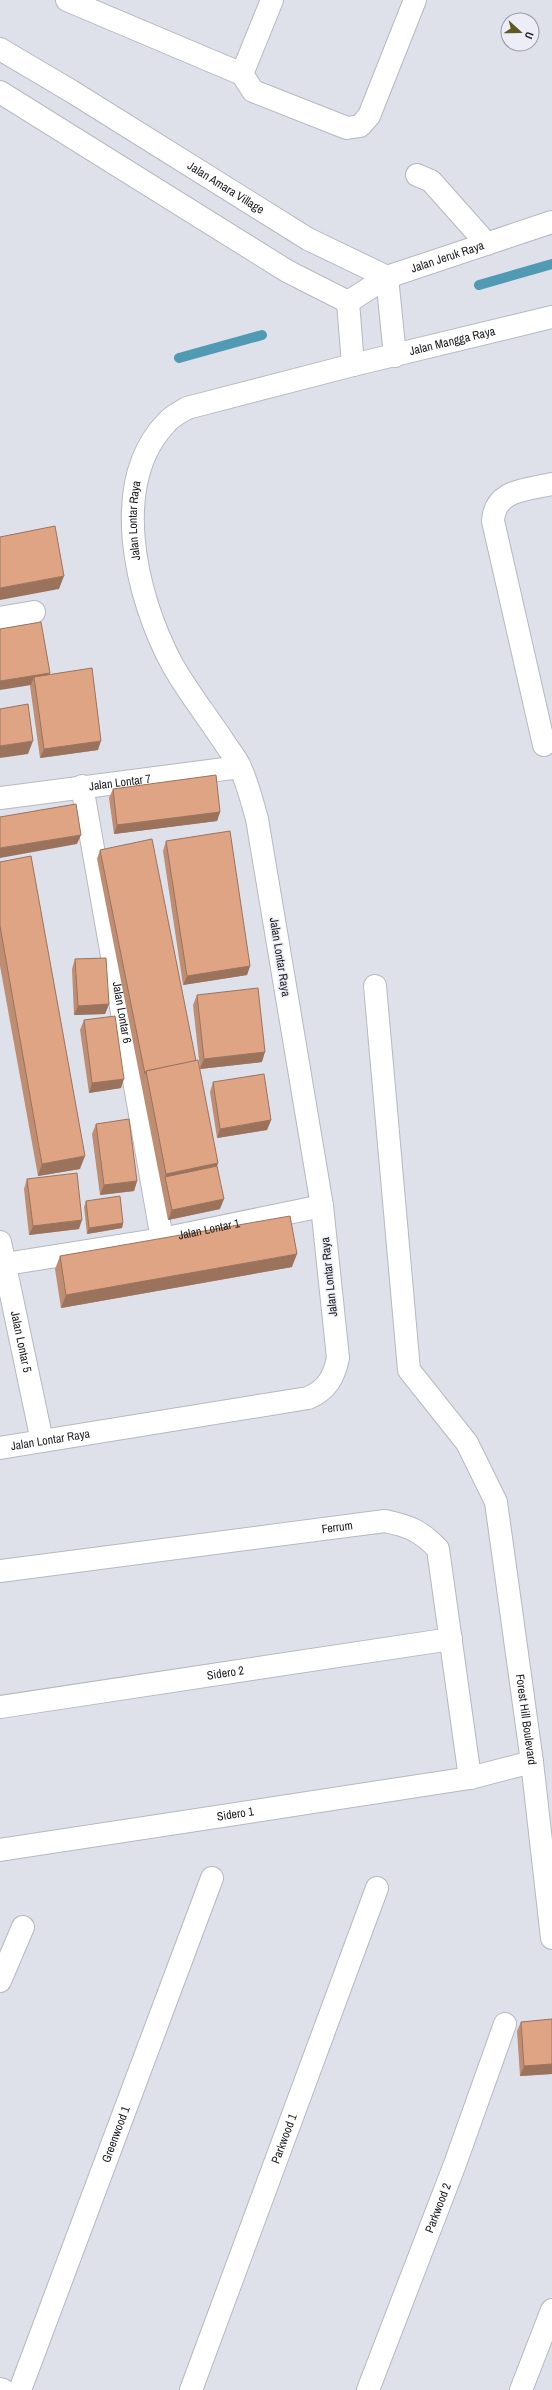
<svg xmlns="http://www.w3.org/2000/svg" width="552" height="2390" viewBox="0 0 552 2390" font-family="'Archivo Narrow',sans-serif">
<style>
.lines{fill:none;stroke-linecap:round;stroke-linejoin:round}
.stream{stroke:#519ab3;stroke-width:10}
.minor-casing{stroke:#b6b8c2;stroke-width:24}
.minor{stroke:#fff;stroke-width:22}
.wall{fill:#bf8d72}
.shaded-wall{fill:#9b735c}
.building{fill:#dea484;stroke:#9b735c}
.labels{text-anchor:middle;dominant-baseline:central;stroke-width:3;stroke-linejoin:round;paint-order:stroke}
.street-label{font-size:12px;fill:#1c1d20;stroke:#ecedf7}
</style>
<rect width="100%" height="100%" fill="#dee0ea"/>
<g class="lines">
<g class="stream">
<path d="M479,285L552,264"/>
<path d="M179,358L262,335"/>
</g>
<defs>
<g id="minor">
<path d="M67,0L242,74L253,91L347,128L360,126L369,116L415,0"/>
<path id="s1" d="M0,49L71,91L308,239L387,277L395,356"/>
<path d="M242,74L272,0"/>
<path d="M0,92L287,271L348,302L353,365"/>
<path d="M417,175L431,181L487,244"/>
<path id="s2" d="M348,302L387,277L552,222"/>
<path d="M0,618L34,612"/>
<path d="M544,745L493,521C495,489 527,490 552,484"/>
<path id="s3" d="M82,786L162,1239"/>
<path id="s4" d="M0,798L240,767"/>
<path id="s5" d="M375,986L409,1370L467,1443L496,1502L532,1762L552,1938"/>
<path id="s6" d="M0,1242L42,1441"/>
<path id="s7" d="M0,1265L162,1239L322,1206"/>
<path id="s8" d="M0,1448L308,1398C327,1390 334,1377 338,1358L322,1206L257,819C252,802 248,784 240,767C237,759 229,750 224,742C207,716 187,691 172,664C136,597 108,483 167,422C172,416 181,412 187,408L353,365L552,317"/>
<path id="s9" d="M0,1571L385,1521C409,1526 421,1531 438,1549L470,1778"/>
<path id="s10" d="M0,1707L451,1639"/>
<path id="s11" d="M0,1850L470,1778L532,1762"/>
<path d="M0,1981L23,1927"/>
<path d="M0,2389L3,2390"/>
<path id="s12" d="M20,2390L212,1878"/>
<path id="s13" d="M191,2390L377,1888"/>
<path id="s14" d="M368,2390L455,2164L505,2024"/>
<path d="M521,2390L552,2310"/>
</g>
</defs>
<use href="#minor" class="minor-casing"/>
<use href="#minor" class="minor"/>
</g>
<g class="wall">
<path d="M0,629L49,674L98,750L40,758L30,686L31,685Z"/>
<path d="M113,789L220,812L217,821L114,834L109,798Z"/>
<path d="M166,841L250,966L247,975L183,985L163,851Z"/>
<path d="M100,850L196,1061L218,1163L217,1166L220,1209L168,1220L97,859Z"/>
<path d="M0,862L80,1169L38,1176L0,966Z"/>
<path d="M75,959L109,1004L105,1014L74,1015L72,969Z"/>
<path d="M197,995L262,1062L200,1069L193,1005Z"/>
<path d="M84,1020L121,1088L89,1093L80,1030Z"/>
<path d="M213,1082L271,1120L267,1130L217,1138L210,1092Z"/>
<path d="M96,1124L137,1181L134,1191L100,1195L92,1134Z"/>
<path d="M27,1179L79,1229L29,1235L24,1189Z"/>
<path d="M86,1201L123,1223L122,1228L87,1234L84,1207Z"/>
<path d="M60,1256L292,1267L61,1308L55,1269Z"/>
<path d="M552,2019V2074L520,2076L517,2031L521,2022Z"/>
</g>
<g class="shaded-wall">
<path d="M64,576L59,589L0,600V588Z"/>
<path d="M50,673L46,682L34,677L31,685L0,690V681Z"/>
<path d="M33,741L28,754L0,758V746Z"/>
<path d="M101,741L98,750L40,758L44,749Z"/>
<path d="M220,812L217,821L114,834L117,825Z"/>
<path d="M81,835L77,844L0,858V848Z"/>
<path d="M250,966L247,975L183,985L187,976Z"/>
<path d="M109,1004L105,1014L74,1015L78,1006Z"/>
<path d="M265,1052L262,1062L200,1069L204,1059Z"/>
<path d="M124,1079L121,1088L89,1093L92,1083Z"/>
<path d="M271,1120L267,1130L217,1138L220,1129Z"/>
<path d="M85,1156L80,1169L38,1176L42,1164Z"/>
<path d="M218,1163L214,1176L165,1177L166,1174Z"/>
<path d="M137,1181L134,1191L100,1195L104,1185Z"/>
<path d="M224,1199L220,1209L168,1220L172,1210Z"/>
<path d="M82,1220L79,1229L29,1235L33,1226Z"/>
<path d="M123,1223L122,1228L87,1234L89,1228Z"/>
<path d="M297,1254L292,1267L61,1308L66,1295Z"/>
<path d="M552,2064V2074L520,2076L524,2066Z"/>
</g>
<g class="building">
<path d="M55,526L64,576L0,588V537Z"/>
<path d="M41,622L50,673L0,681V629Z"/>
<path d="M92,668L101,741L44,749L34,677Z"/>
<path d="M28,704L33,741L0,746V709Z"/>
<path d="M216,775L220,812L117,825L113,789Z"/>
<path d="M76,804L81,835L0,848V817Z"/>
<path d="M230,831L250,966L187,976L166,841Z"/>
<path d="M152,839L196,1061L146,1071L145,1074L100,850Z"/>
<path d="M31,856L85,1156L42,1164L0,926V862Z"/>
<path d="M106,958L109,1004L78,1006L75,959Z"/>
<path d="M258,988L265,1052L204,1059L197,995Z"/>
<path d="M115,1016L124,1079L92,1083L84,1020Z"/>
<path d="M198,1060L218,1163L166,1174L146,1071Z"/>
<path d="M264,1074L271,1120L220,1129L213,1082Z"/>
<path d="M129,1119L137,1181L104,1185L96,1124Z"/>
<path d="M217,1166L224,1199L172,1210L165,1177Z"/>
<path d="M77,1173L82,1220L33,1226L27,1179Z"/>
<path d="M120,1196L123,1223L89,1228L86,1201Z"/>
<path d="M290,1216L297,1254L66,1295L60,1256Z"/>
<path d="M552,2019V2064L524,2066L521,2022Z"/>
</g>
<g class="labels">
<g class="street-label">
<text stroke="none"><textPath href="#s1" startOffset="265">Jalan Amara Village</textPath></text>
<text stroke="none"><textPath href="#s2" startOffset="110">Jalan Jeruk Raya</textPath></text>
<text stroke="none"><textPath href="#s8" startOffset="1643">Jalan Mangga Raya</textPath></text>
<text stroke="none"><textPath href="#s8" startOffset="1238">Jalan Lontar Raya</textPath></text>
<text stroke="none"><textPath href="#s4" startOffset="121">Jalan Lontar 7</textPath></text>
<text transform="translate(280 957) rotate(81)">Jalan Lontar Raya</text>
<text stroke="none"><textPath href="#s3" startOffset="230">Jalan Lontar 6</textPath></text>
<text stroke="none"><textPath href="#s7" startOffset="212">Jalan Lontar 1</textPath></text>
<text transform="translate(329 1277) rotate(-96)">Jalan Lontar Raya</text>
<text stroke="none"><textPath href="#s6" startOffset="102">Jalan Lontar 5</textPath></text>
<text stroke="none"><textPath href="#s8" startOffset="51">Jalan Lontar Raya</textPath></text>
<text stroke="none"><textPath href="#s9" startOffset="340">Ferrum</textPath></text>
<text stroke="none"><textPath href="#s10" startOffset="228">Sidero 2</textPath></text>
<text stroke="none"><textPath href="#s5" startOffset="764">Forest Hill Boulevard</textPath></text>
<text stroke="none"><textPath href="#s11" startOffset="238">Sidero 1</textPath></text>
<text stroke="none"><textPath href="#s12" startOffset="273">Greenwood 1</textPath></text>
<text stroke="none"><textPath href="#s13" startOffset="268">Parkwood 1</textPath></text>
<text stroke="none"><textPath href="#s14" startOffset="195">Parkwood 2</textPath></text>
</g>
</g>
<g transform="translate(520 32) rotate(111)"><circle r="19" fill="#ecedf7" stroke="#999aa1"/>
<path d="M0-3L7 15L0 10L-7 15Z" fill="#5e5925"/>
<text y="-6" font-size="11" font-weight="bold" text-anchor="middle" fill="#1c1d20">U</text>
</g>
</svg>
